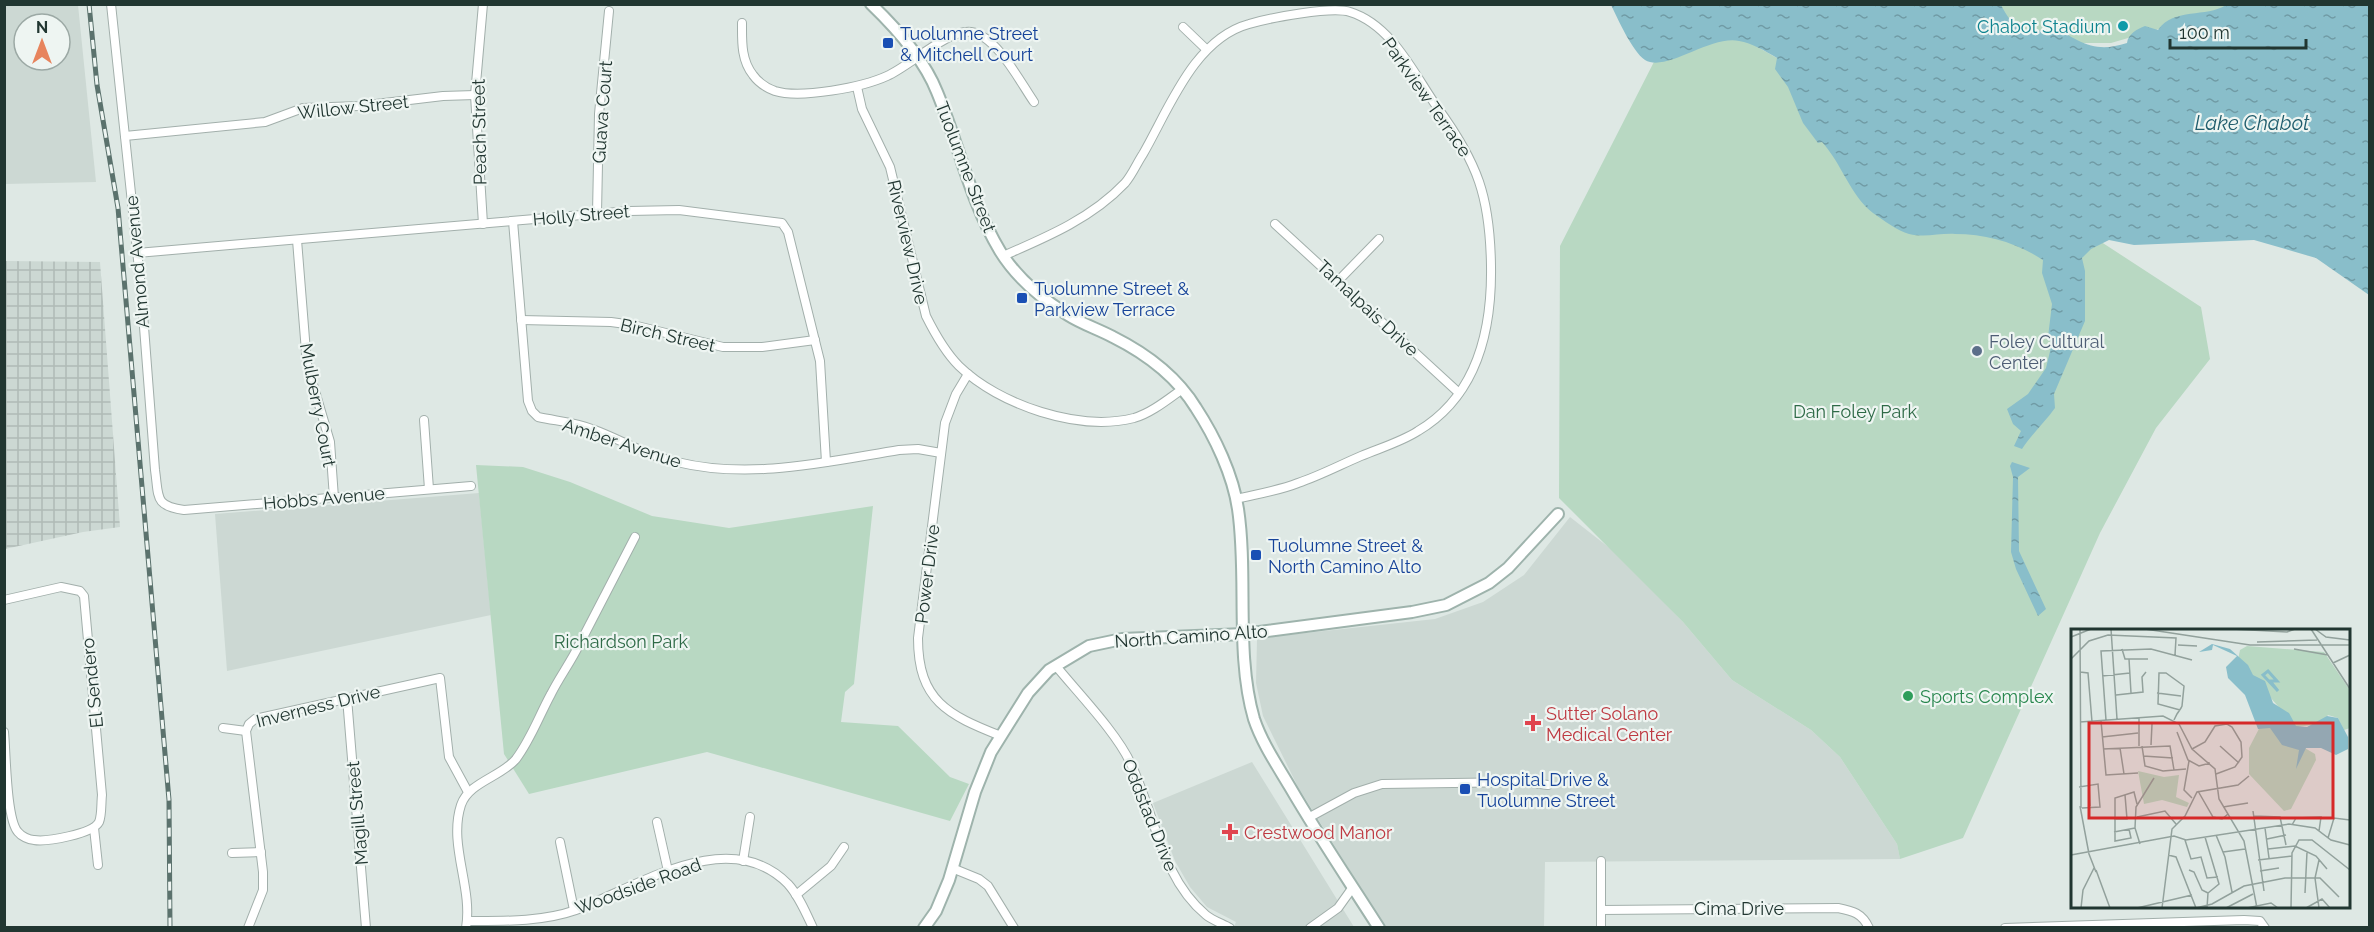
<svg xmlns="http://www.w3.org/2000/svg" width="2374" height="932" viewBox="0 0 2374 932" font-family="Raleway,sans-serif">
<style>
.built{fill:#ccd8d3;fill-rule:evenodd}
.industrial{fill:url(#industrial-grid)}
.green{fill:#b8d8c2}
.water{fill:url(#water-ripples)}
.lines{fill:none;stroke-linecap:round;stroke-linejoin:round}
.street-casing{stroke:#a2afab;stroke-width:10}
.secondary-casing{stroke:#9eb3ac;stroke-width:14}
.street{stroke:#fff;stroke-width:8}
.secondary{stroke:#fff;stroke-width:10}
.rail-casing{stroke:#5b726d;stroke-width:5}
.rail{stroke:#eef5f2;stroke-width:3;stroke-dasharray:9;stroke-linecap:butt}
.culture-dot{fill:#0f9aa8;stroke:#eef5f2;stroke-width:2}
.transit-dot{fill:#1a4fb4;stroke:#eef5f2;stroke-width:2}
.service-dot{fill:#5c6f8a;stroke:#eef5f2;stroke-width:2}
.leisure-dot{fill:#2e9e5b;stroke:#eef5f2;stroke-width:2}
.health-dot{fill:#e0444e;stroke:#eef5f2;stroke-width:2}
.labels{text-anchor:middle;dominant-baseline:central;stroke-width:4.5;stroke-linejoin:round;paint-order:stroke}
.culture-label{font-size:18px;fill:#0d838f;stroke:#eef5f2;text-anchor:end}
.transit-label{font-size:18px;fill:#164399;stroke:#eef5f2;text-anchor:start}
.street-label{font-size:18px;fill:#213631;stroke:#eef5f2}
.service-label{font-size:18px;fill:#4e5e75;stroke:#eef5f2;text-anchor:start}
.park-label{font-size:18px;fill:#2e6a47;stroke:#eef5f2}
.leisure-label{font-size:18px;fill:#27864d;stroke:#eef5f2;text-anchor:start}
.health-label{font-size:18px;fill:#be3a42;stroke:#eef5f2;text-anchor:start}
.water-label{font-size:20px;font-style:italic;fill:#205d6d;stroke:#eef5f2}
.inset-river{fill:none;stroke:#89beca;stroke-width:3}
.inset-road{fill:none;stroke:#92a19c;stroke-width:1.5}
.view{fill:#d62828;fill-opacity:0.15;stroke:#d62828;stroke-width:3}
.inset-edge{fill:none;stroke:#213631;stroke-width:3}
</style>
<defs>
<pattern id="industrial-grid" width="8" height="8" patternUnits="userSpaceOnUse" patternTransform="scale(1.5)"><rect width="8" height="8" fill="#ccd8d3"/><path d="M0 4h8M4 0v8" fill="none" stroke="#afbab6"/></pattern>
<pattern id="water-ripples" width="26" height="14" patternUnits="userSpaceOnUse" patternTransform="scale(1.5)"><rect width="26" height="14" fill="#89beca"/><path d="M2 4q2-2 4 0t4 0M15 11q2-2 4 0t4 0" fill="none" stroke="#709ba5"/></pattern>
</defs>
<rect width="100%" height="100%" fill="#dee8e4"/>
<g class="built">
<path d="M4,5H78L96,182L5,184ZM24,24H60V60H24Z"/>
<path d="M479,493L491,615L227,671L215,514Z"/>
<path d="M1570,517L1616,553L1683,622L1732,680L1811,730L1840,757L1897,844L1900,859L1545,862L1544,927H1385L1298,787L1263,716L1256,683L1257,640L1278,636L1435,619L1483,602L1524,575Z"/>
<path d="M1252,762L1354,927H1234L1236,922L1207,907L1190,887L1175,861L1153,803Z"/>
</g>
<path class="industrial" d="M5,261L100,262L120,527L83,532L5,549Z"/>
<g class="green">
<path d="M1683,5L2089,234L2201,307L2210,359L2156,428L2100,533L1963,838L1900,859L1897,844L1840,757L1811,730L1732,680L1683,622L1559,498L1560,246Z"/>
<path d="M1993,5H2265L2166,27L2111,43H2058L2017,36Z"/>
<path d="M476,465L523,467L570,482L652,516L729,528L873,506L854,684L845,692L841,722L898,726L950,777L969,784L950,821L707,752L529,794L504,754Z"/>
</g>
<g class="water">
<path d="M1611,5H2001C2020,41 2027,27 2060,32C2066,33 2071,37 2077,40C2095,49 2108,49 2127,43C2128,34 2137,29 2145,26L2158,30C2174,7 2206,18 2226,5H2369V295L2316,258L2254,240L2134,245L2109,240L2091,249L2082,258L2085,271V321L2054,394L2055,408C2044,423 2032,434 2022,449L2014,446L2021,431L2013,424L2007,409L2028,394L2046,368L2052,343L2048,337L2052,304L2042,273L2043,260C2017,243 1987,234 1955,234C1940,233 1925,238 1909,234C1898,231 1883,220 1873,213C1850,195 1842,164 1822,142L1818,143L1803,123L1788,87L1775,69L1777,58C1765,51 1752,43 1739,41C1710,35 1666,73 1645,60C1632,51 1618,19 1611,5Z"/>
<path d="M2012,462L2030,468L2018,477L2019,551L2046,609L2038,616L2016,569L2011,552L2013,477L2010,466Z"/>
</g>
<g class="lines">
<defs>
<g id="street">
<path d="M111,4L141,288L155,470C159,497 154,506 184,510L471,486"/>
<path d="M742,23C742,41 741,60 753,75C758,82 767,88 775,91C801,99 863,87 887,76C910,66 948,29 971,32C997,36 1020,82 1034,102"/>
<path d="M1183,27L1206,49"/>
<path d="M857,87L862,109L890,167L926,316C935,334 945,352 959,366C999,405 1079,432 1134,418C1151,413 1167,400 1181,390"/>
<path d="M125,136L265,122L303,108L359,106L443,96L475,95"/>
<path d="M597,213L599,114L609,11"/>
<path d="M513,221L528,401L532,411L538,417C556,421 575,422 592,429C620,439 647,456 677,462C750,480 826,462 899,450L918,449L941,453"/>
<path d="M483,224L475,95L483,4"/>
<path d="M1275,224L1459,393"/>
<path d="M297,240L307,364L330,442L334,498"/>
<path d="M137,253L629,211L679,210L782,223L788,232L820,361L826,462"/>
<path d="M1003,256C1047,237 1092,218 1125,183C1132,175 1137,163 1143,154C1169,109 1194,39 1249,24C1269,18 1332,6 1350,12C1392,25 1414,74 1437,107C1478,163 1490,197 1491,266C1492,329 1477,396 1418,431C1401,442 1380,448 1361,456C1340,465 1319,476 1298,483C1278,491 1257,494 1236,499"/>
<path d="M1339,280L1379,239"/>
<path d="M521,320L611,322L633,325L723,347H762L815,340"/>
<path d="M968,374L956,394L945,423L918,638C918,701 948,715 1001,736"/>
<path d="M424,420L429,489"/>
<path d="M4,600L61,587L80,591L84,596L102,795C101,803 102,815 99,822C93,834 46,842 34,840C29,840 21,836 18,832C6,819 6,751 4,732"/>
<path d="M1056,666C1078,693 1117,733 1131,764C1155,814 1161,878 1206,915C1212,920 1223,924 1230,928"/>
<path d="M347,698L366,928"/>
<path d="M223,728L246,731"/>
<path d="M1308,818L1354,793L1382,784L1524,782L1548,785"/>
<path d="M657,822L668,871"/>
<path d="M94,828L98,865"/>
<path d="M560,842L574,910"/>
<path d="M232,853L261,852"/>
<path d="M743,861L750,817"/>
<path d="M1601,861V928"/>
<path d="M952,868L979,879L988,886L1014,928"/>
<path d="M796,895L831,866L844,847"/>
<path d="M1601,910L1838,908C1853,911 1862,913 1869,928"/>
<path d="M467,921C503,921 542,922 576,910C637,887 729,824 788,884C799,896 806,913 813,928"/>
<path d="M248,928L263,890V872L246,731L249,724L255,719L440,678L449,757L468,792"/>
<path d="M466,928C473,887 448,845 461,805C469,782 501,777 516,759C531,739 539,716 551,694C559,678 570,663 578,647C597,610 616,573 635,537"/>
<path d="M1310,928L1338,908L1353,887"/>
<path d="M2005,928L2244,920L2260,921L2265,928"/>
</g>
<g id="secondary">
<path d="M871,4C896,28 924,59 937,92C959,145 970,201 1000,251C1016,277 1042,299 1068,315C1082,324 1098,329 1113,337C1145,353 1177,377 1196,408C1215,437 1233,475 1238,509C1248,576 1235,654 1254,719C1262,743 1277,765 1290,787C1318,835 1349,881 1379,928"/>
<path d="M924,928L936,911L949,880L975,792L991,752L1028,693L1049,670L1089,646L1122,639L1244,634L1412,612L1446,605L1489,583L1508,568L1558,514"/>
</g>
</defs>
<use href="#street" class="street-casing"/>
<use href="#secondary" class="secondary-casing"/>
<use href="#street" class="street"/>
<use href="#secondary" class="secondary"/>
<defs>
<path id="rail" d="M89,4L97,85L118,208L169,800L170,928"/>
</defs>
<use href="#rail" class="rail-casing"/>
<use href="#rail" class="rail"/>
</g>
<circle class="culture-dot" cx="2123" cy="26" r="6"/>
<g class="transit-dot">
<rect x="882" y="37" width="12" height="12" rx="3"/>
<rect x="1016" y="292" width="12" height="12" rx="3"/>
<rect x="1250" y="549" width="12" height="12" rx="3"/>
<rect x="1459" y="783" width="12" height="12" rx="3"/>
</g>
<circle class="service-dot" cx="1977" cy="351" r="6"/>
<circle class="leisure-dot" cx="1908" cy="696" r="6"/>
<g class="health-dot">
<path d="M1530 714h6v6h6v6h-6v6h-6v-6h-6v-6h6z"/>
<path d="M1227 823h6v6h6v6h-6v6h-6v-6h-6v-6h6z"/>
</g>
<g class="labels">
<g class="culture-label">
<text x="2111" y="26">Chabot Stadium</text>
</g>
<g class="transit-label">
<text x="900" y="33">Tuolumne Street<tspan x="900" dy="21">&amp; Mitchell Court</tspan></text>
<text x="1034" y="288">Tuolumne Street &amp;<tspan x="1034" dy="21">Parkview Terrace</tspan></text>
<text x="1268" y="545">Tuolumne Street &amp;<tspan x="1268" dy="21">North Camino Alto</tspan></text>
<text x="1477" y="779">Hospital Drive &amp;<tspan x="1477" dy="21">Tuolumne Street</tspan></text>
</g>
<g class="street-label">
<text transform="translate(1427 97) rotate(55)">Parkview Terrace</text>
<text transform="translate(353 107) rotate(-6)">Willow Street</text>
<text transform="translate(602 112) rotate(-86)">Guava Court</text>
<text transform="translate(479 132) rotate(-91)">Peach Street</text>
<text transform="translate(966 167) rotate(69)">Tuolumne Street</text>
<text transform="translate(581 215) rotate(-5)">Holly Street</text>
<text transform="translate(908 242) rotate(77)">Riverview Drive</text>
<text transform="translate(137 262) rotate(-95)">Almond Avenue</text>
<text transform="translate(1368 308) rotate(43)">Tamalpais Drive</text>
<text transform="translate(668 335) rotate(13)">Birch Street</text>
<text transform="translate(318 405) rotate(79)">Mulberry Court</text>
<text transform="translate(622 443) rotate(18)">Amber Avenue</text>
<text transform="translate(324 498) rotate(-5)">Hobbs Avenue</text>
<text transform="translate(927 574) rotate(-83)">Power Drive</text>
<text transform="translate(1191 636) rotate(-4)">North Camino Alto</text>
<text transform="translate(92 683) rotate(-96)">El Sendero</text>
<text transform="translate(318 706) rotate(-14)">Inverness Drive</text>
<text transform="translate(357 813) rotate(-95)">Magill Street</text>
<text transform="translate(1150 815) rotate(68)">Oddstad Drive</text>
<text transform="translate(638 886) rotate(-20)">Woodside Road</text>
<text x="1739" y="908">Cima Drive</text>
</g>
<g class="service-label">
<text x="1989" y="341">Foley Cultural<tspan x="1989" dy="21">Center</tspan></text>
</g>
<g class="park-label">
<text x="1855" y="411">Dan Foley Park</text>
<text x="621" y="641">Richardson Park</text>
</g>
<g class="leisure-label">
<text x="1920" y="696">Sports Complex</text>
</g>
<g class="health-label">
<text x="1546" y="713">Sutter Solano<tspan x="1546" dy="21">Medical Center</tspan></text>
<text x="1244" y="832">Crestwood Manor</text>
</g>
<g class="water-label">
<text x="2252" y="123">Lake Chabot</text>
</g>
</g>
<g transform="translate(2071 629)">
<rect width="279" height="279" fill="#dee8e4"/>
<path d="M176,17L253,23L278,60L279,99L273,101L267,89L257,86L250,95L225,98L167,31L169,21ZM191,94L244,125L245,131L220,180L213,182L178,145V119ZM67,142L93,148L108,146L105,168L118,174L116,178L91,171L73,175Z" fill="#b8d8c2"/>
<path d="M141,15L159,20L177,36L182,46L194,52L202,74L218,84L225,97L236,98L256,87L267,89L277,108V120L265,126L250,119H235L225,140L228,121L211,116L199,99L187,100L174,66L157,49L155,38L166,27L142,16L141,21L128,23Z" fill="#89beca"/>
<path class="inset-river" d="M197,42L206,52H199L207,62L192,46Z"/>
<path class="inset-road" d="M9,0L10,179M40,0L46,90M74,0L179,16H279M161,0L216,3L224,0M240,0L279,60M244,0L255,8L279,11M0,8L20,0M186,13L246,11M107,16L126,17M51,20L54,30H77M223,20L257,26M0,30L18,12L37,6L105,9L104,26M58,30L60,64M262,34L279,26M9,43L17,44L21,93M31,47L59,44M86,64L110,67M45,66L72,63L71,48L75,43M35,91L30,22L80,20L121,31M103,91L106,85L110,79L111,77L113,57L95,44H88L87,75L109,81M30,92L35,146L67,144M9,93L92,87L108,95L121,120L144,140L148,170L173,212L186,279M106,103L117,131L128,137L139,134M31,108L67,104M80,116L81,95M68,117V89M71,117L74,137L92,142L115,140M149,117L168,134M49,119L53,145M32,120L99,117L103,141M121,120L134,113L144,97L156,95L161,98L170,113L171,128L164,138L145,145M72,127L102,129M118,132L113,161L121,169M18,156L19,177M8,158L27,155L29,178L11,179M127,162L142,188L151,190L157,185M9,177L18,225L25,243M152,178L177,174M182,182L193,262M183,187L209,188L215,216M66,188L94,182L105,195M43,190H56L54,166M221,196L225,189L250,188L248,202M194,199L198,229M58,200L60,209L44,212V169L63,163L66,175M43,203L64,199M145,206L154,228L161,263M134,208L148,255L137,264L136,279M257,209L263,189L279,191M196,210L215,206M114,211L120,230L130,228L136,249L147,248M69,215L64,199L65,178L83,149M197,220L224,217L245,227L256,240M152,223L174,220M0,226L103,207L115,211L218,195L244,199L260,211L279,216M97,226L105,228L125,279M187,231L221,227M248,231L244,249L248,279M25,241L39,279M118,241L123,243L131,261L137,264M189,242L208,239M234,264L236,223M10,279L12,261L23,239M66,279L121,266M91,279L101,200L114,187L126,163L167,156L178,147M125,279L141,275L173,257L214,249H249L268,268M155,279L182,265M176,279L200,274L207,279M220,279L221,224L228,211H241L279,241M235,279L251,270L259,279"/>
<path class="view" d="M18,94H262V189H18Z"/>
<rect width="279" height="279" class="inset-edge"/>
</g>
<rect width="2374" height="932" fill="none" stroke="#213631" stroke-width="12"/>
<g transform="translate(42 42)"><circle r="28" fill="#eef5f2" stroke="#9ca9a5" stroke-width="1.5"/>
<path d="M0-4.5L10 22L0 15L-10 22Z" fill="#e7845d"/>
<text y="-9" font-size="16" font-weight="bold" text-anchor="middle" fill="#213631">N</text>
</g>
<path d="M2170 39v9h136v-9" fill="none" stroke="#213631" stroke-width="3"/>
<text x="2179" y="39" font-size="18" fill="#213631" stroke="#eef5f2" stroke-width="4.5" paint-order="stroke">100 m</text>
</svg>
